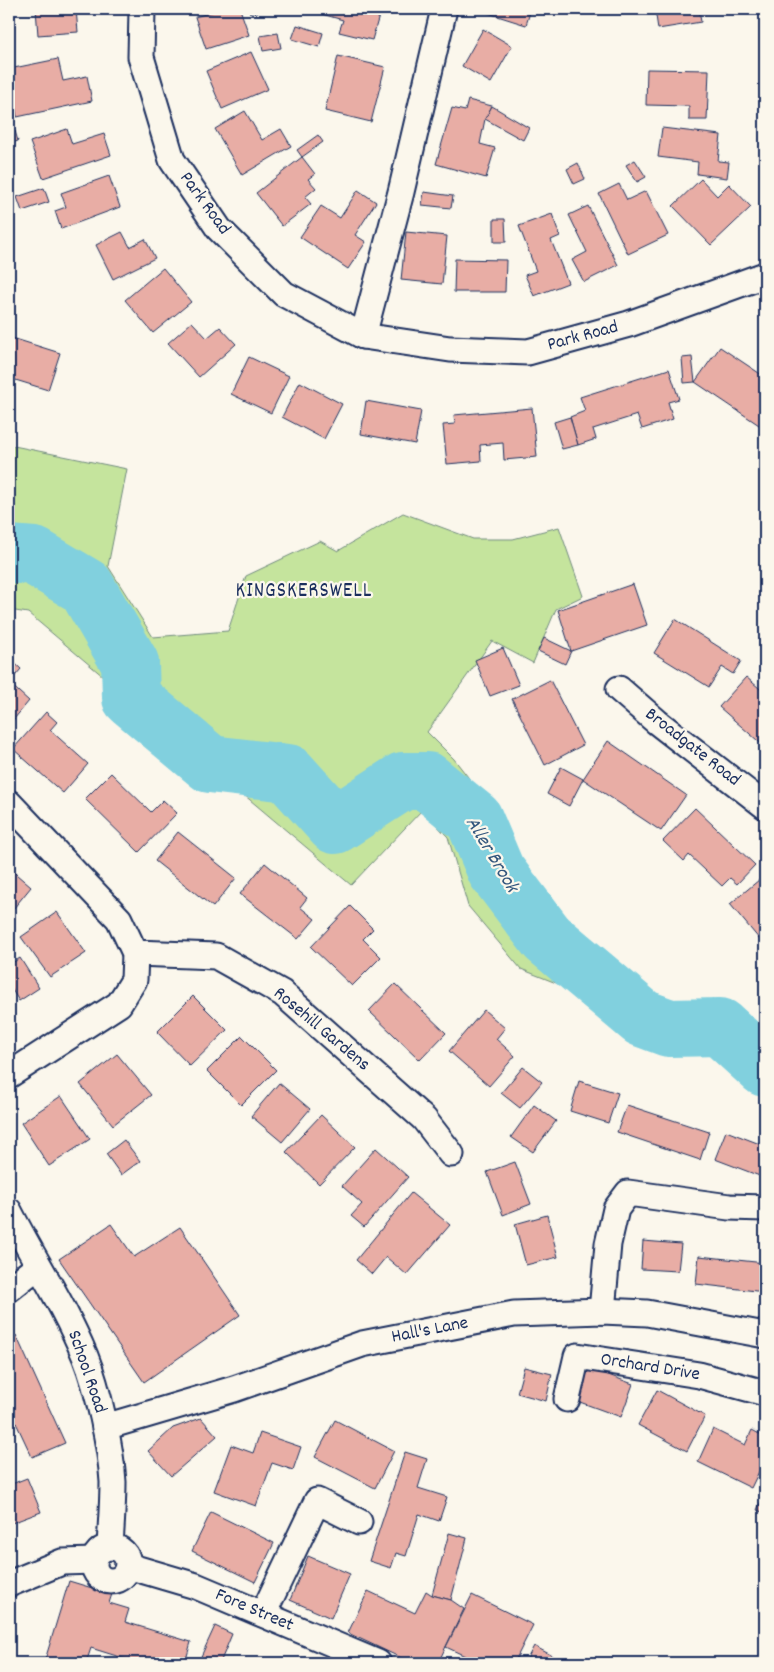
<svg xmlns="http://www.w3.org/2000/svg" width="774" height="1672" viewBox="0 0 774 1672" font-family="Dekko,sans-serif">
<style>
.green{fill:#c5e49d;stroke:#708a7e}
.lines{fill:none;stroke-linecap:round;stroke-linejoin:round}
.river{stroke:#81d0de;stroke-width:58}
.building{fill:#e8ada5;stroke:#1b2f5e}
.street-casing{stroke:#1b2f5e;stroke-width:29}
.street{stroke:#fbf7ec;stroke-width:25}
.labels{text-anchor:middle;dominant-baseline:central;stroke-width:4.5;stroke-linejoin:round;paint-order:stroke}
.street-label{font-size:19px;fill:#1b2f5e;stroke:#fbf7ec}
.water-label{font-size:20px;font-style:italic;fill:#34577e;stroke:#fbf7ec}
.quarter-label{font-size:21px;letter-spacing:1px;fill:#1b2f5e;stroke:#fbf7ec}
</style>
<rect width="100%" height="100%" fill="#fbf7ec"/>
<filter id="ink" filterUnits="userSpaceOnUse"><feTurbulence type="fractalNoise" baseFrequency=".02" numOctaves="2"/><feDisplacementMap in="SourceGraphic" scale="10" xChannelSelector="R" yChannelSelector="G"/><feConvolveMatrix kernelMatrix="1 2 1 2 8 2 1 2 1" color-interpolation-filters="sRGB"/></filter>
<g filter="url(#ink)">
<path class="green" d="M9,445L127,469L108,566L153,637L228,631L246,576L320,541L338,551L403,513L473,539H513L559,527L583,596L556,609L533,663L492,641L427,732L454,759L482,795L526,897L669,1028L521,969L468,906L448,837L422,810L351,885L28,613L9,610Z"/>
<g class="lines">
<path class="river" d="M9,554L34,556L86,587L130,663L131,698L210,764L288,773L335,825L403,781H427L474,819L496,871L547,938L642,1018L669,1028L720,1027L765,1068"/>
</g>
<g class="building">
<path d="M36,9H76L78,32L38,35Z"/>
<path d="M222,9H240L249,35L206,49L195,17Z"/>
<path d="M249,9H277L250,13Z"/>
<path d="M311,9H381L372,40L339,32L343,20L311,11Z"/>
<path d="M489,9H531L526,25L488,13Z"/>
<path d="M655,9H699L701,22L658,29Z"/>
<path d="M297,25L323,33L319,47L292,39Z"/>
<path d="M483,29L512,46L491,83L462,66Z"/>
<path d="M278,33L281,48L263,51L260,36Z"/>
<path d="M251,52L268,89L222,109L206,71Z"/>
<path d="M338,56L385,67L371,122L325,111Z"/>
<path d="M58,59L63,81L87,76L92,101L17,117L9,69Z"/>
<path d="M647,69L709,70L707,120H689V106L646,105Z"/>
<path d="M468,100L492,106L485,119L480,144L495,148L486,178L436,164L452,108L465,111Z"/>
<path d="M492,106L529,128L523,140L485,119Z"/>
<path d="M245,111L262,140L281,129L291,146L242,175L215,129Z"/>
<path d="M662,128L721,135L718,161L729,162L727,178L697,174L698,162L658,157Z"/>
<path d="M67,129L72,144L104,134L111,155L43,178L30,142Z"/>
<path d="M15,131L18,141L9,144V133Z"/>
<path d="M318,135L323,142L302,157L297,150Z"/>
<path d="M302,157L315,174L308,179L316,188L305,197L311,204L282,226L256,193Z"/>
<path d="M635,160L646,177L637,182L626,165Z"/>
<path d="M578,163L585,179L574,184L567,169Z"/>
<path d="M109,176L120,207L61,229L55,211L66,207L61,193Z"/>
<path d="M701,179L717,196L729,184L751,207L711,245L673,206Z"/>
<path d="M619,184L627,200L646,191L668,235L628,254L599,194Z"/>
<path d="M44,188L49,202L22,211L17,197Z"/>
<path d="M358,190L376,202L355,235L366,242L348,269L300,237L321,206L340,218Z"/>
<path d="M424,192L453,196L451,208L422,205Z"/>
<path d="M588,206L618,265L584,282L572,260L587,252L569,215Z"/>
<path d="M552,214L560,236L551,240L568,283L534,296L525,275L536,271L519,226Z"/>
<path d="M494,219H505L506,242H494Z"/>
<path d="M122,232L130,247L145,239L155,258L113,279L96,245Z"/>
<path d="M406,232L447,236L442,284L401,280Z"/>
<path d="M455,259L506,260L505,292H454Z"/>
<path d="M163,268L191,302L153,333L125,300Z"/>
<path d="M192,322L207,338L220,327L236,344L199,377L168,343Z"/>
<path d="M9,337L60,353L48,390L9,378Z"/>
<path d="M720,347L765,377V429L695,382Z"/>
<path d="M249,357L289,376L271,413L231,394Z"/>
<path d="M692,357L695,382L684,383L682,358Z"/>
<path d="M669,369L679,399L668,402L673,419L642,429L637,415L593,429L596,439L578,445L570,417L585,411L580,397Z"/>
<path d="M300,382L342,404L324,439L282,417Z"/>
<path d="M366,401L421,411L415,444L361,434Z"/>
<path d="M532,408L537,457L504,460L503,443L480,445L481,461L447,464L443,425L455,424L454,415Z"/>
<path d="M570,417L578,445L562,449L554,422Z"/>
<path d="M633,584L647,625L571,651L558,610Z"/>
<path d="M675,619L741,661L733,674L722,667L709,687L654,653Z"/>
<path d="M544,638L571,651L565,664L538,651Z"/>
<path d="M503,648L519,685L490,696L475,660Z"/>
<path d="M9,658L21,669L9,683L29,701L9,725Z"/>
<path d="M746,677L765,693V747L719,707Z"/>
<path d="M550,680L583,745L545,765L512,699Z"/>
<path d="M46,712L57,722L50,730L88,764L63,793L13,749Z"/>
<path d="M608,741L686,795L661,831L583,779Z"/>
<path d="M561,767L583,779L569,806L547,794Z"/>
<path d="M111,773L151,812L163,800L177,813L139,852L85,799Z"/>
<path d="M695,808L755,865L737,884L730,878L722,886L689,855L684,861L663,841Z"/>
<path d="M178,832L236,878L213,907L155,861Z"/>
<path d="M265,863L307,898L300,907L315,919L298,939L240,894Z"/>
<path d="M9,868L31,887L9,914Z"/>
<path d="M765,875V946L730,904Z"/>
<path d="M350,906L373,929L363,939L381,957L352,986L311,947Z"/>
<path d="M57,912L86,953L50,977L21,937Z"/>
<path d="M20,958L39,988L19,1001L9,985V965Z"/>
<path d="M395,984L446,1033L420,1060L369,1011Z"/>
<path d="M193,996L227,1030L190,1066L157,1032Z"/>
<path d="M484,1010L505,1028L496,1039L515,1056L489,1086L449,1051Z"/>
<path d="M242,1036L276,1070L241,1105L207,1071Z"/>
<path d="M117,1054L151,1095L113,1125L80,1084Z"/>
<path d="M523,1067L542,1082L520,1108L501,1093Z"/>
<path d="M579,1081L618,1093L608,1123L570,1111Z"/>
<path d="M279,1083L310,1109L282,1142L251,1116Z"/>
<path d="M61,1096L90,1139L49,1166L21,1123Z"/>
<path d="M534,1105L556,1121L533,1152L511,1137Z"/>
<path d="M627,1105L709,1132L700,1160L617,1132Z"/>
<path d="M321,1115L355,1147L319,1184L286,1152Z"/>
<path d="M726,1131L765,1146V1178L715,1159Z"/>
<path d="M124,1140L140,1161L121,1175L106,1154Z"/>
<path d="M376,1148L408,1177L364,1227L351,1216L362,1204L342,1186Z"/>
<path d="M515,1162L531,1204L503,1215L487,1172Z"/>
<path d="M411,1193L450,1225L407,1275L386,1257L372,1274L356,1260Z"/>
<path d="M547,1215L558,1257L526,1265L515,1224Z"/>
<path d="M111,1224L134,1257L180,1227L240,1315L144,1382L59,1259Z"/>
<path d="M643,1241L681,1244L678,1271L641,1269Z"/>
<path d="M699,1256L765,1263V1292L696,1284Z"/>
<path d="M16,1335L65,1443L32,1457L9,1408V1339Z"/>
<path d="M524,1367L552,1374L546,1401L517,1393Z"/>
<path d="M589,1368L633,1384L621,1417L577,1401Z"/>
<path d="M657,1390L705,1416L687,1451L638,1425Z"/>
<path d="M201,1418L217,1436L171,1476L148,1451L173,1428Z"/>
<path d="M335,1420L394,1451L375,1488L315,1457Z"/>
<path d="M713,1429L745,1445L752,1430L765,1437V1459L751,1488L698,1462Z"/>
<path d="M260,1433L301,1447L293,1470L272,1463L256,1506L214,1491L231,1445L253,1453Z"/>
<path d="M405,1452L427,1459L418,1488L447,1497L439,1521L419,1514L406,1556L396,1553L391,1568L369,1561Z"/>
<path d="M27,1478L41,1512L9,1524V1485Z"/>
<path d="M765,1492V1513L757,1510Z"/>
<path d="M211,1512L274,1543L255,1582L192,1551Z"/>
<path d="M449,1533L467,1538L451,1600L432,1595Z"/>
<path d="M308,1556L350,1574L331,1618L290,1600Z"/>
<path d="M69,1581L112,1594L109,1603L129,1609L125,1622L191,1642L185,1663H139L91,1648L86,1663H57L45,1660Z"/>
<path d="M368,1591L415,1613L426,1591L432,1595L451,1600L464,1609L438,1663H412L348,1633Z"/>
<path d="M472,1595L533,1625L514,1663H480L446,1647Z"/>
<path d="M215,1626L232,1634L220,1663H198Z"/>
<path d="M534,1646L566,1663H525Z"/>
</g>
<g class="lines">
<defs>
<g id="street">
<path d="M142,9L141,57L172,160L219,229L284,294L363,336L450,349L528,352L629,324L765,275"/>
<path d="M363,336L401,192L444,9"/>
<path d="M619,689L657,722L765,806"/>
<path d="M9,803L119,919L135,953L216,956L282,993L424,1119L451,1154"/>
<path d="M9,1075L119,1004L134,980L135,953"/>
<path d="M9,1211C34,1260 64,1305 85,1356C98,1388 111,1448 113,1482C113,1504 111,1526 110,1547"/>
<path d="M9,1289L37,1267"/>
<path d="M602,1311L608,1244L616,1209L628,1193L729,1207L765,1208"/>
<path d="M567,1399L577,1356L699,1375L765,1393"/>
<path d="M105,1427L234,1389L362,1344L514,1314L602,1311L647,1313L765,1335"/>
<circle cx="111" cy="1564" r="17"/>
<path d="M128,1566L196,1586L378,1663"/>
<path d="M9,1584L62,1562L94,1561"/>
<path d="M263,1614L317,1501L359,1522"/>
</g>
</defs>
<use href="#street" class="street-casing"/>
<use href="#street" class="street"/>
</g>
</g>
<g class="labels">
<g class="street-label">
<text transform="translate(204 204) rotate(54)">Park Road</text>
<text transform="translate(583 337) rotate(-15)">Park Road</text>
<text transform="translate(692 748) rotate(38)">Broadgate Road</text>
<text transform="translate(321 1030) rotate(40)">Rosehill Gardens</text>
<text transform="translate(430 1331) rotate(-11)">Hall's Lane</text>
<text transform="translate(650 1368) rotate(9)">Orchard Drive</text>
<text transform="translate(86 1372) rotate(71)">School Road</text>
<text transform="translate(254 1611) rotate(23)">Fore Street</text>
</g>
<g class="water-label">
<text transform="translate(491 855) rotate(59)">Aller Brook</text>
</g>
<g class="quarter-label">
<text x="304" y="592">KINGSKERSWELL</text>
</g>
</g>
<rect width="774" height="1672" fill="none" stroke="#fbf7ec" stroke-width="30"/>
<rect x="15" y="15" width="744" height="1642" fill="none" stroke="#1b2f5e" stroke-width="2" filter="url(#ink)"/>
</svg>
